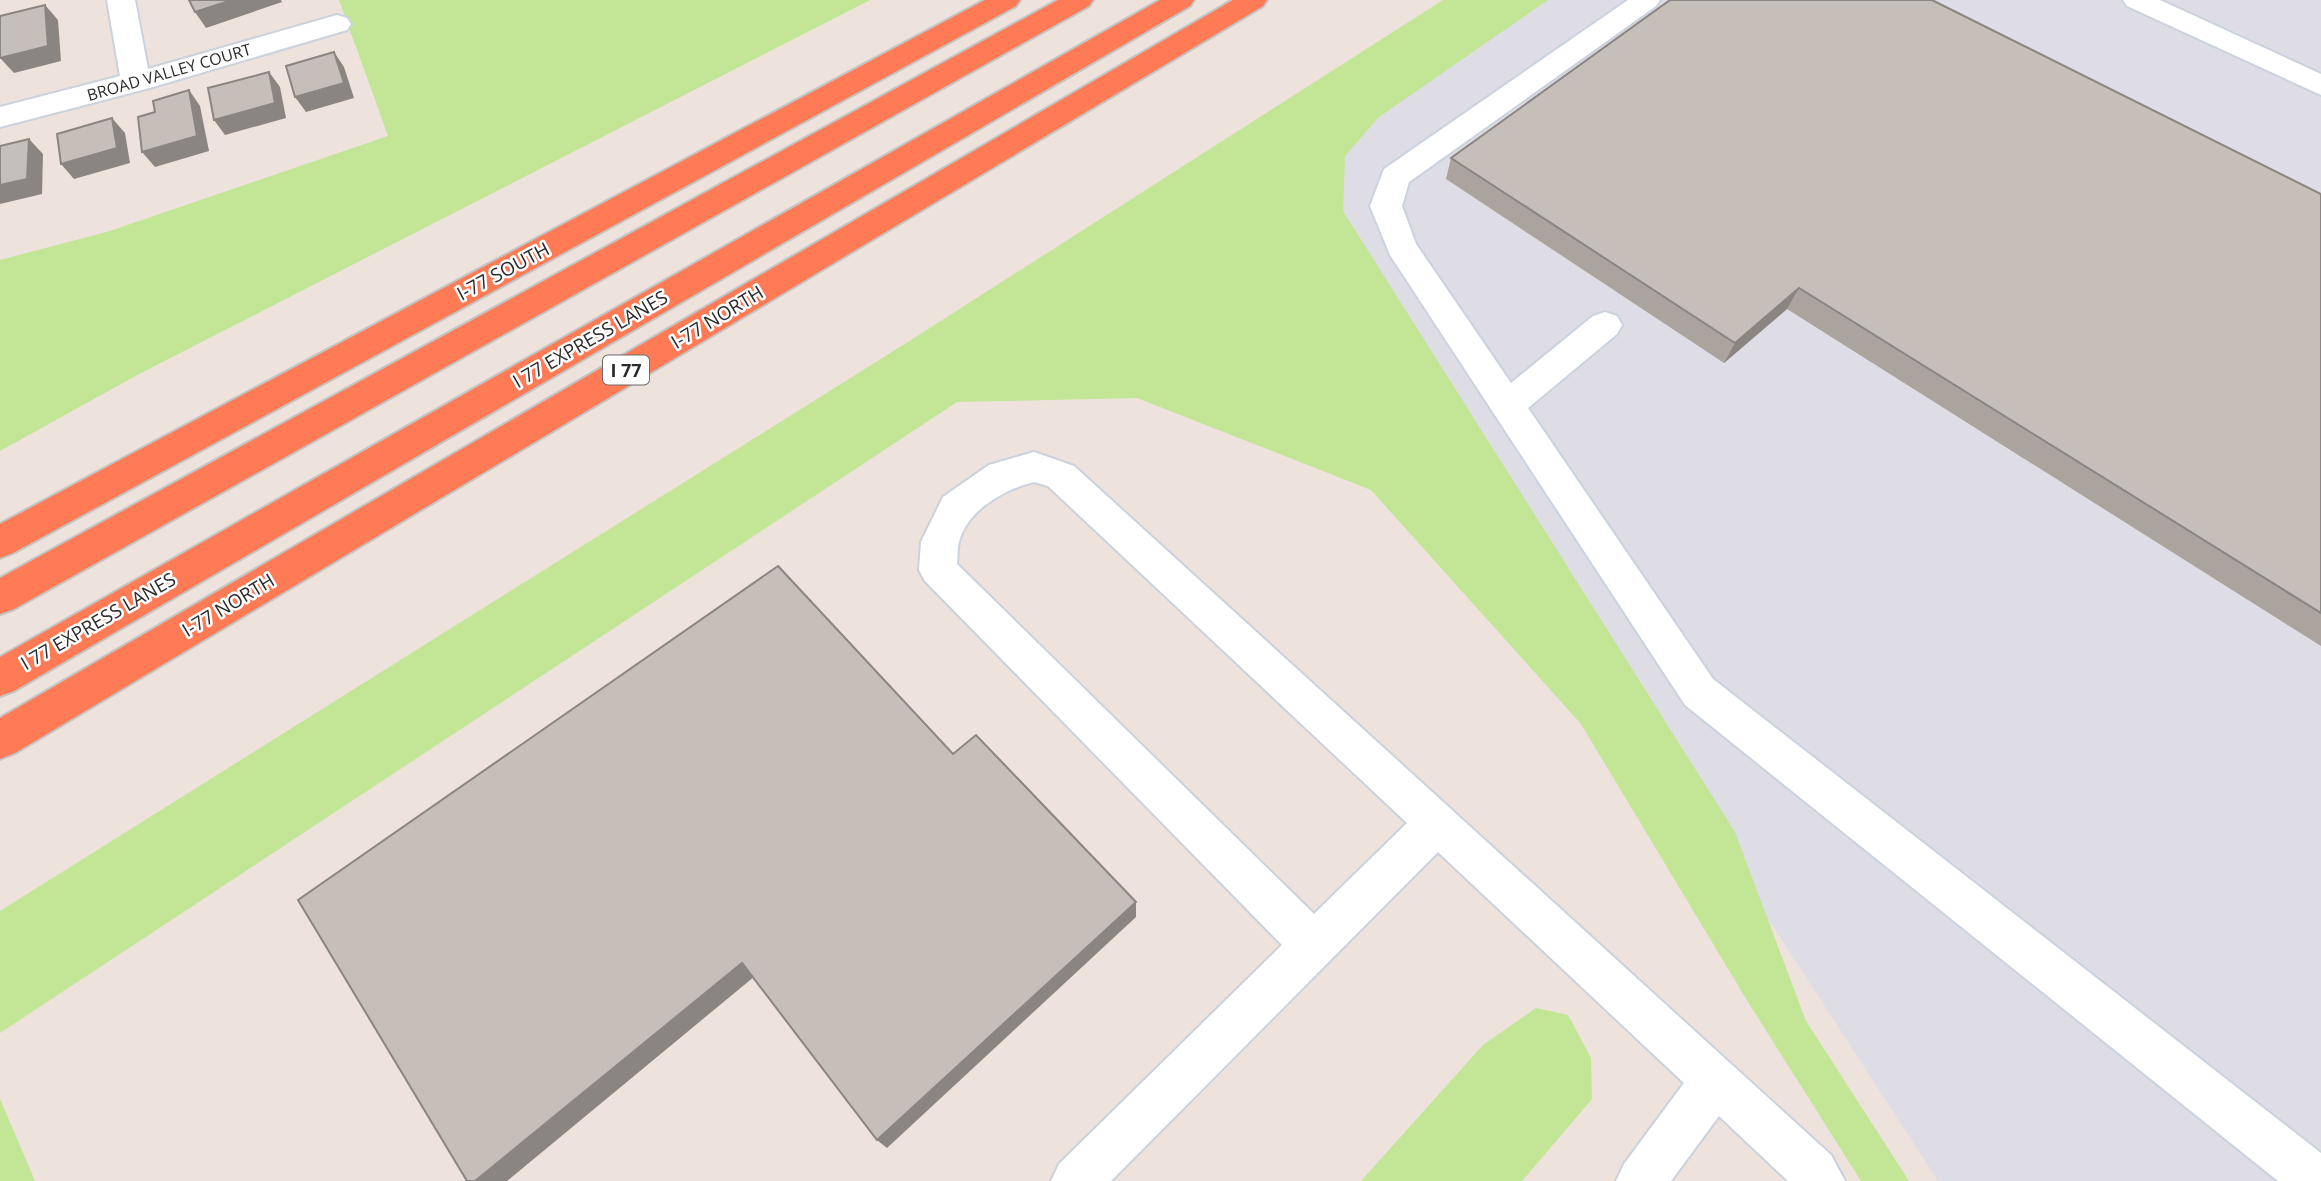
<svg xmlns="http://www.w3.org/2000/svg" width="2321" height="1181" viewBox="0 0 2321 1181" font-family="'Open Sans',sans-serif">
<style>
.industrial{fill:#dedde5}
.green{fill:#c2e696}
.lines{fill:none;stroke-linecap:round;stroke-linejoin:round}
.minor-casing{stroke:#cad2dd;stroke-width:4}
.highway-casing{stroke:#c4c4c4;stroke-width:4}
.minor{fill:#fff;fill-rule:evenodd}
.highway{fill:#ff7b55;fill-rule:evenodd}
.wall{fill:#aaa39e}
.shaded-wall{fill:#8b8581}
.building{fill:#c6beb8;stroke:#8b8581;stroke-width:2}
.labels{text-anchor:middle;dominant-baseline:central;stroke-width:5;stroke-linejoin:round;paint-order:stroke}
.far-street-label{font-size:16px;fill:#2b2b2b;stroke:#fff}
.shield{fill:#fff;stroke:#6b6b6b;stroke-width:2}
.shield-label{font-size:18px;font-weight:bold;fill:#2b2b2b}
.street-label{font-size:19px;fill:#2b2b2b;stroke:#fff}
</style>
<rect width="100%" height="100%" fill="#ede2dc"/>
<path class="industrial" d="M1520,0H2321V1181H1938L1279,163Z"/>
<g class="green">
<path d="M339,0H870L139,374L0,451V260L110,231L388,136Z"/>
<path d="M1443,0H1548L1379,117L1345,156L1343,211L1735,832L1806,1021L1909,1181H1861L1748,1002L1581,724L1371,490L1137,398L957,402L0,1033V911L911,340Z"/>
<path d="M1536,1008L1568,1015L1591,1058L1592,1099L1522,1181H1361L1483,1045Z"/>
<path d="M0,1099L35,1181H0Z"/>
</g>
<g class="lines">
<defs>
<g id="minor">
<path d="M107,0H135L148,69L337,15L347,18L351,24L347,30L146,89L0,127V107L120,76Z"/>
<path d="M1628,0H1660L1656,6L1409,182L1402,206L1416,244L1511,383L1593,316L1605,312L1617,316L1622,325L1617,334L1528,408L1713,679L2321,1153V1181H2278L1685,705L1390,255L1370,206L1384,169Z"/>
<path d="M2123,0H2160L2321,74V95L2127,6Z"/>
<path d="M1034,452L1074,466L1831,1155L1845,1181H1788L1719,1116L1671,1181H1616L1624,1164L1684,1083L1438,852L1111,1181H1051L1059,1164L1282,945L925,581L919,570L921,542L943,497L989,465ZM1034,482L1048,486L1407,823L1314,914L957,564C958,557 957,549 959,542C967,510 1005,489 1034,482Z"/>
</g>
<g id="highway">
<path d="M985,0H1020L1016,6L13,553L0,558V524Z"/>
<path d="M1058,0H1093L1089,6L14,609L0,614V578Z"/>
<path d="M1160,0H1194L1190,6L14,691L0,696V657Z"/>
<path d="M1233,0H1267L1263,6L15,753L0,759V718Z"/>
</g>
</defs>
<use href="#minor" class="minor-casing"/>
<use href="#highway" class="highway-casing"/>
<use href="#minor" class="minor"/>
<use href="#highway" class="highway"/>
</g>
<path class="wall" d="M1451,158L2321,194V646L1787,309L1724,363L1446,179Z"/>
<g class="shaded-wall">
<path d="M232,0H281L282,2L206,28L195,12Z"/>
<path d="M45,5L58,20L61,61L14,73L0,58Z"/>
<path d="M334,52L344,67L354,98L306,112L295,97Z"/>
<path d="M269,72L280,87L286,118L225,135L214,120Z"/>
<path d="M189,90L200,106L209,151L155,167L142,152Z"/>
<path d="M112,118L125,133L130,163L74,179L61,164Z"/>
<path d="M29,139L43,154L42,194L0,204V185Z"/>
<path d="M1799,288L1787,309L1724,363L1735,343Z"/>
<path d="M1136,902V917L887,1148L877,1140Z"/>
<path d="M742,963L755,976L507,1181H475Z"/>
</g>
<g class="building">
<path d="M189,0H232L195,12Z"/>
<path d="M1670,0H1932L2321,194V613L1799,288L1735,343L1451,158Z"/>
<path d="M45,5L48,46L0,58V16Z"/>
<path d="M334,52L344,83L295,97L286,66Z"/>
<path d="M269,72L275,103L214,120L208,88Z"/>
<path d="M189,90L197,136L142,152L138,117L155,112L153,101Z"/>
<path d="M112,118L117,148L61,164L57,134Z"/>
<path d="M29,139L27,179L0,185V146Z"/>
<path d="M778,566L953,754L976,735L1136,902L877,1140L742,963L475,1181H467L298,900Z"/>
</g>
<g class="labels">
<g class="far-street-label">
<text transform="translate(169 72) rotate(-16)">BROAD VALLEY COURT</text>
</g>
<rect class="shield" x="603" y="355.5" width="46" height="29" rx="5"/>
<g class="shield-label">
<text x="626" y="370">I 77</text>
</g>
<g class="street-label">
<text transform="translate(503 271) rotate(-28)">I-77 SOUTH</text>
<text transform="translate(717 317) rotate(-31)">I-77 NORTH</text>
<text transform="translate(590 339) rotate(-30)">I 77 EXPRESS LANES</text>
<text transform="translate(228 605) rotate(-31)">I-77 NORTH</text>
<text transform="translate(98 621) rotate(-30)">I 77 EXPRESS LANES</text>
</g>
</g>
</svg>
